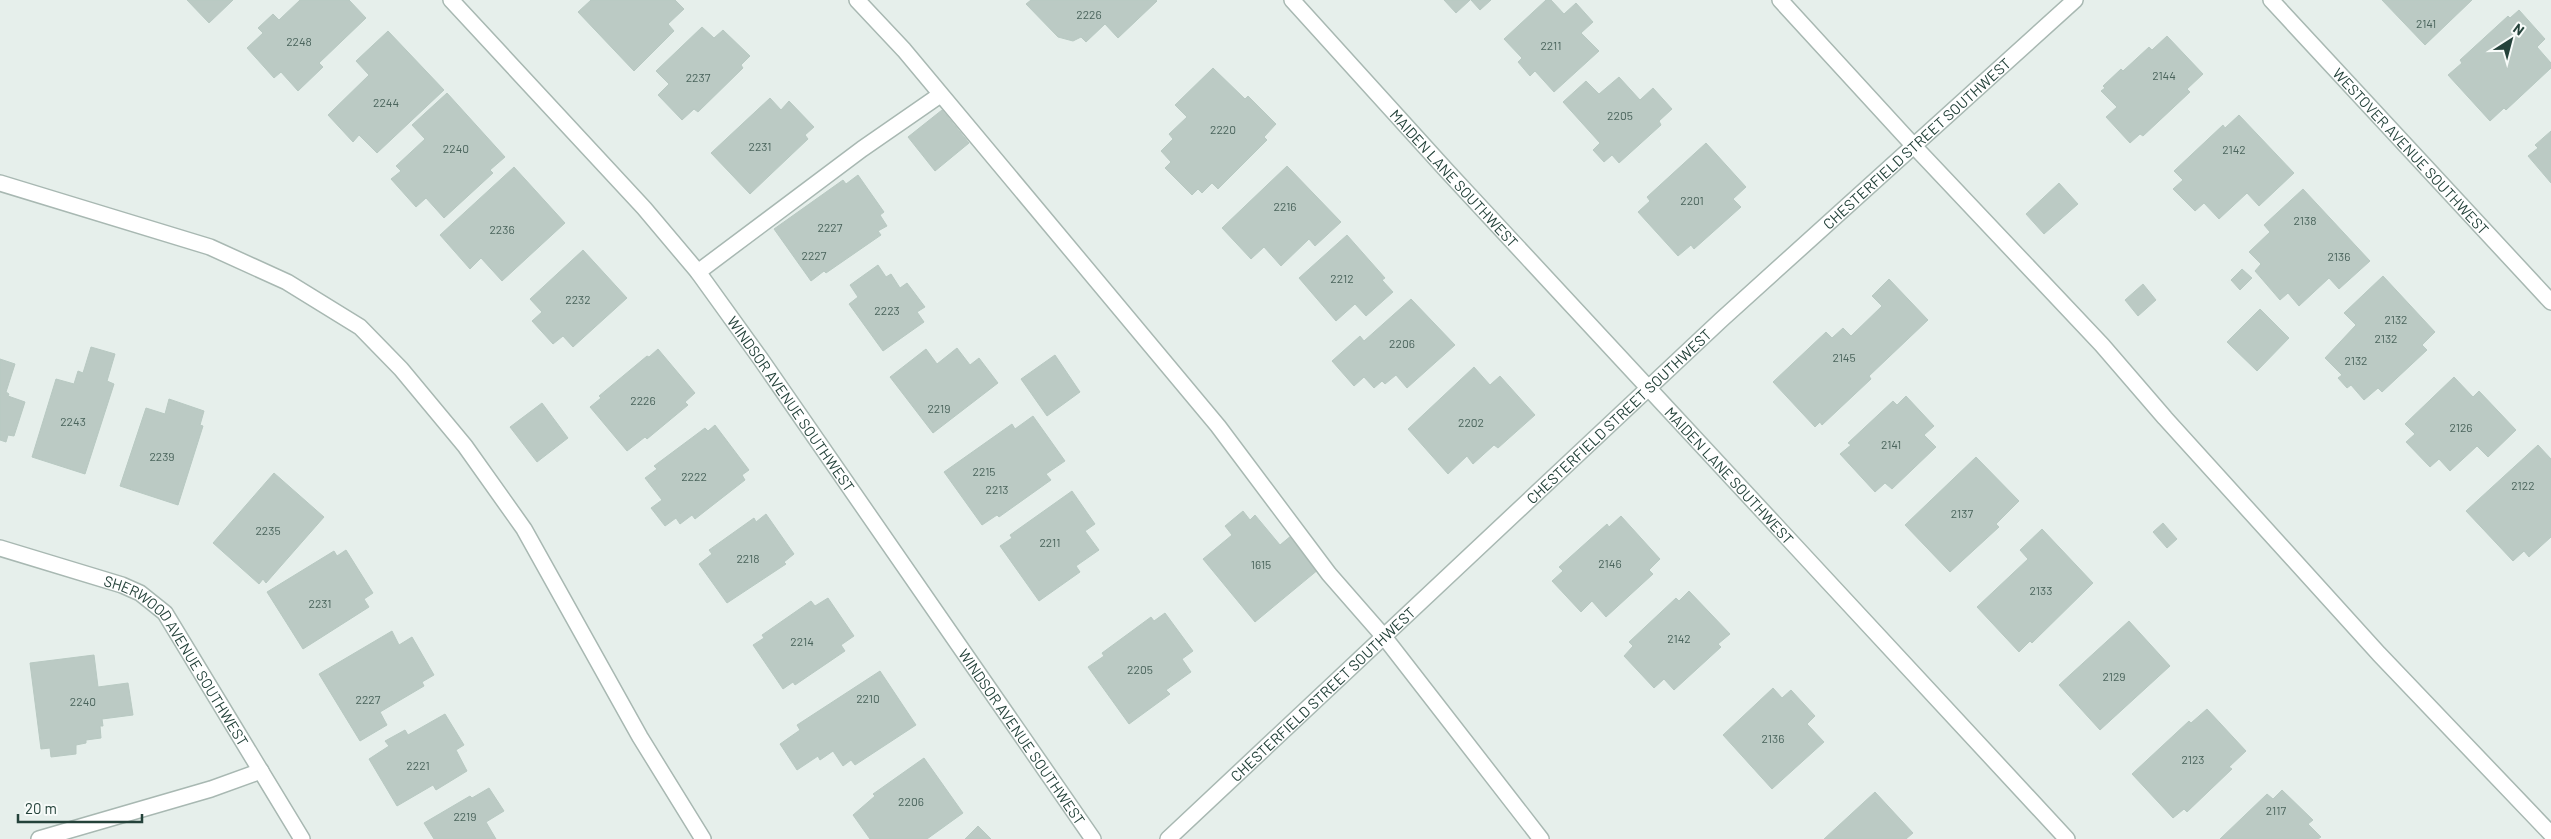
<svg xmlns="http://www.w3.org/2000/svg" width="2551" height="839" viewBox="0 0 2551 839" font-family="Barlow,sans-serif">
<style>
.building{fill:#bbcac4;stroke:#b8c9c2}
.lines{fill:none;stroke-linecap:round;stroke-linejoin:round}
.minor-casing{stroke:#a8b8b2;stroke-width:18}
.minor{stroke:#fff;stroke-width:15}
.labels{text-anchor:middle;dominant-baseline:central;stroke-width:4;stroke-linejoin:round;paint-order:stroke}
.number-label{font-size:12px;fill:#4a645c}
.street-label{font-size:15px;fill:#24423a;stroke:#f7fbf9}
</style>
<rect width="100%" height="100%" fill="#e6efeb"/>
<g class="building">
<path d="M187,0H233L209,23Z"/>
<path d="M300,0H349L366,18L319,63L323,67L298,91L281,72L274,78L247,48L263,33L258,28L273,14L279,20Z"/>
<path d="M591,0H675L684,9L668,24L674,31L634,71L578,12Z"/>
<path d="M1031,0H1156L1157,1L1118,38L1105,24L1086,42L1081,37L1073,41L1058,37L1026,4Z"/>
<path d="M1444,0H1470L1456,13Z"/>
<path d="M1471,0H1491L1480,10Z"/>
<path d="M1546,0H1551L1564,14L1576,3L1593,22L1581,33L1599,51L1554,92L1535,71L1530,76L1518,62L1522,58L1504,39Z"/>
<path d="M2382,0H2472L2425,45Z"/>
<path d="M2519,10L2545,39L2537,47L2551,63V68L2506,110L2504,108L2490,121L2448,75L2462,63L2460,60L2508,16L2510,18Z"/>
<path d="M702,27L714,38L723,30L750,56L741,65L743,68L698,112L694,109L682,120L658,95L669,84L656,71Z"/>
<path d="M388,31L444,90L377,153L359,135L353,142L328,115L369,75L356,61Z"/>
<path d="M2167,36L2203,74L2187,89L2190,92L2143,136L2140,134L2130,143L2106,117L2117,107L2101,91L2105,88L2103,86L2121,69L2123,71L2149,47L2152,50Z"/>
<path d="M1213,68L1245,99L1248,96L1276,124L1264,137L1267,140L1218,189L1212,183L1202,193L1198,189L1192,195L1165,168L1171,162L1161,151L1173,139L1169,134L1187,117L1175,105Z"/>
<path d="M1619,77L1640,100L1653,88L1672,109L1659,121L1661,125L1619,163L1612,155L1604,162L1593,150L1600,143L1563,102L1586,81L1599,94Z"/>
<path d="M447,93L505,157L490,170L493,173L444,218L426,198L416,207L391,179L401,171L396,166L425,139L412,125Z"/>
<path d="M770,98L781,110L789,101L814,127L805,135L808,139L750,194L711,153Z"/>
<path d="M942,110L969,143L935,171L908,137Z"/>
<path d="M2239,115L2294,173L2259,206L2247,193L2219,219L2204,203L2195,211L2173,189L2183,180L2174,171L2223,125L2225,128Z"/>
<path d="M2551,131V183L2528,156L2538,148L2535,145Z"/>
<path d="M1706,143L1746,187L1733,199L1741,207L1694,249L1691,245L1678,256L1638,212L1650,201L1647,197Z"/>
<path d="M1287,166L1341,222L1315,246L1309,239L1281,266L1264,247L1251,259L1222,228Z"/>
<path d="M514,167L565,223L502,281L481,258L470,269L440,235Z"/>
<path d="M858,175L884,212L880,215L887,226L878,231L881,235L826,273L824,271L811,281L774,229L843,180L846,184Z"/>
<path d="M2059,183L2078,204L2044,234L2026,214Z"/>
<path d="M2303,189L2370,261L2339,289L2329,278L2299,306L2288,293L2280,300L2255,271L2261,264L2249,252L2270,232L2264,225Z"/>
<path d="M1347,235L1385,278L1382,280L1393,292L1366,316L1355,304L1336,321L1299,278Z"/>
<path d="M583,250L627,298L573,347L563,336L553,344L532,321L542,312L530,299Z"/>
<path d="M878,265L886,277L891,274L900,288L907,283L925,307L917,312L924,322L883,351L849,304L858,297L850,285Z"/>
<path d="M2242,269L2252,278L2240,290L2231,280Z"/>
<path d="M2383,276L2435,332L2422,345L2427,350L2382,392L2378,388L2364,400L2351,385L2347,388L2338,378L2342,375L2325,358L2356,325L2344,313Z"/>
<path d="M1889,279L1928,320L1869,376L1871,379L1822,425L1820,422L1815,427L1773,382L1826,332L1832,338L1843,328L1851,336L1882,306L1872,296Z"/>
<path d="M2143,284L2156,300L2138,316L2125,300Z"/>
<path d="M1411,299L1455,345L1407,388L1396,375L1385,384L1382,381L1374,388L1364,377L1354,386L1332,361L1360,336L1364,341Z"/>
<path d="M2260,309L2289,338L2257,371L2227,342Z"/>
<path d="M91,347L115,354L107,381L114,384L85,474L32,457L56,379L74,384L78,371L83,373Z"/>
<path d="M957,348L970,365L979,358L998,383L933,433L890,377L926,349L937,364Z"/>
<path d="M658,349L695,393L685,402L688,405L647,439L645,437L627,451L590,407L601,398L599,396L647,356L649,357Z"/>
<path d="M1055,355L1080,392L1047,416L1021,379Z"/>
<path d="M0,359L15,364L6,392L9,394L8,396L25,402L14,436L8,435L6,442L0,440Z"/>
<path d="M1474,367L1490,385L1500,376L1535,415L1498,448L1494,445L1473,464L1467,456L1448,474L1408,429Z"/>
<path d="M2454,377L2473,397L2479,391L2516,430L2488,457L2477,446L2450,471L2439,459L2430,467L2406,442L2415,434L2405,424Z"/>
<path d="M1906,396L1934,426L1924,435L1936,447L1892,489L1885,483L1875,492L1840,454L1851,445L1848,443L1893,401L1897,405Z"/>
<path d="M169,399L204,411L200,425L203,426L178,505L120,486L146,408L165,414Z"/>
<path d="M542,403L568,438L537,462L510,427Z"/>
<path d="M1033,416L1065,461L1046,474L1051,480L999,517L997,515L982,525L944,472L1012,424L1015,429Z"/>
<path d="M715,425L749,470L742,475L745,480L695,519L692,515L680,524L676,518L665,526L651,508L662,500L645,478L657,469L654,466L705,428L708,431Z"/>
<path d="M2538,445L2551,459V537L2529,557L2524,551L2513,561L2466,511Z"/>
<path d="M1976,457L2019,501L1996,524L1999,527L1950,572L1905,525Z"/>
<path d="M274,473L324,517L266,583L263,579L259,584L213,543Z"/>
<path d="M1072,491L1095,524L1085,531L1099,550L1076,566L1080,572L1039,601L1000,546L1012,538L1010,535Z"/>
<path d="M1243,511L1250,520L1255,515L1280,545L1292,535L1319,569L1255,622L1203,559L1232,535L1225,526Z"/>
<path d="M766,514L794,554L784,562L786,564L727,603L699,564L712,554L709,550L754,518L756,522Z"/>
<path d="M1621,516L1660,559L1649,570L1653,574L1606,617L1592,601L1581,612L1552,581L1563,571L1559,567L1607,524L1609,527Z"/>
<path d="M2163,523L2177,539L2167,548L2153,532Z"/>
<path d="M2042,529L2093,583L2032,643L2030,641L2019,652L1977,607L2028,559L2020,550Z"/>
<path d="M346,550L373,593L364,599L369,607L303,649L267,592L334,551L337,556Z"/>
<path d="M1689,591L1730,634L1718,644L1721,647L1674,690L1664,679L1654,688L1624,656L1633,646L1629,642L1676,598L1679,601Z"/>
<path d="M828,598L854,636L841,645L845,651L795,685L793,682L783,689L753,645L764,638L762,635L811,601L815,606Z"/>
<path d="M1165,613L1193,651L1182,659L1191,672L1166,690L1170,694L1129,724L1088,667L1104,656L1102,653L1151,617L1154,621Z"/>
<path d="M2129,621L2170,666L2100,730L2059,685Z"/>
<path d="M392,631L399,645L412,637L434,675L422,682L424,686L380,712L387,725L360,741L319,674Z"/>
<path d="M94,655L98,687L128,683L133,715L102,719L103,726H100L101,738L86,740V743L76,745V754L51,757L50,748L41,749L30,663Z"/>
<path d="M880,671L916,725L855,765L851,760L843,766L833,751L820,760L818,756L797,770L780,744L800,730L797,725Z"/>
<path d="M1773,688L1782,698L1791,690L1815,716L1807,724L1824,742L1772,789L1723,735Z"/>
<path d="M2207,709L2246,751L2229,767L2232,769L2187,812L2184,809L2173,818L2132,774L2189,721L2191,723Z"/>
<path d="M445,714L464,745L456,750L467,771L436,790L433,785L397,806L369,759L389,746L385,741L405,730L408,735Z"/>
<path d="M924,758L963,813L927,839H870L853,815L875,796L873,794Z"/>
<path d="M489,788L504,811L486,822L496,839H434L424,823L470,796L472,798Z"/>
<path d="M2282,790L2313,820L2308,824L2321,837L2318,839H2220L2267,794L2273,799Z"/>
<path d="M1875,792L1913,833L1906,839H1824Z"/>
<path d="M978,826L991,839H965Z"/>
</g>
<g class="lines">
<defs>
<g id="minor">
<path id="s1" d="M451,0L644,208L698,272L760,358L1093,839"/>
<path d="M857,0L904,50L1218,426L1329,574L1385,638L1541,839"/>
<path id="s2" d="M1292,0L1447,171L2067,839"/>
<path d="M1780,0L1913,145L2102,345L2165,418L2379,654L2551,834"/>
<path id="s3" d="M2271,0L2551,302"/>
<path d="M0,183L210,247L287,282L360,327L401,369L465,446L524,529L640,737L703,839"/>
<path d="M698,272L862,149L940,95"/>
<path id="s4" d="M0,548L122,585L140,593L165,613L302,839"/>
<path d="M39,839L211,789L261,771"/>
<path id="s5" d="M1168,839L1721,320L2075,0"/>
</g>
</defs>
<use href="#minor" class="minor-casing"/>
<use href="#minor" class="minor"/>
</g>
<g class="labels">
<g class="number-label">
<text x="1089" y="14">2226</text>
<text x="2426" y="23">2141</text>
<text x="299" y="41">2248</text>
<text x="1551" y="45">2211</text>
<text x="2164" y="75">2144</text>
<text x="698" y="77">2237</text>
<text x="386" y="102">2244</text>
<text x="1620" y="115">2205</text>
<text x="1223" y="129">2220</text>
<text x="760" y="146">2231</text>
<text x="456" y="148">2240</text>
<text x="2234" y="149">2142</text>
<text x="1692" y="200">2201</text>
<text x="1285" y="206">2216</text>
<text x="2305" y="220">2138</text>
<text x="830" y="227">2227</text>
<text x="502" y="229">2236</text>
<text x="814" y="255">2227</text>
<text x="2339" y="256">2136</text>
<text x="1342" y="278">2212</text>
<text x="578" y="299">2232</text>
<text x="887" y="310">2223</text>
<text x="2396" y="319">2132</text>
<text x="2386" y="338">2132</text>
<text x="1402" y="343">2206</text>
<text x="1844" y="357">2145</text>
<text x="2356" y="360">2132</text>
<text x="643" y="400">2226</text>
<text x="939" y="408">2219</text>
<text x="73" y="421">2243</text>
<text x="1471" y="422">2202</text>
<text x="2461" y="427">2126</text>
<text x="1891" y="444">2141</text>
<text x="162" y="456">2239</text>
<text x="984" y="471">2215</text>
<text x="694" y="476">2222</text>
<text x="2523" y="485">2122</text>
<text x="997" y="489">2213</text>
<text x="1962" y="513">2137</text>
<text x="268" y="530">2235</text>
<text x="1050" y="542">2211</text>
<text x="748" y="558">2218</text>
<text x="1610" y="563">2146</text>
<text x="1261" y="564">1615</text>
<text x="2041" y="590">2133</text>
<text x="320" y="603">2231</text>
<text x="1679" y="638">2142</text>
<text x="802" y="641">2214</text>
<text x="1140" y="669">2205</text>
<text x="2114" y="676">2129</text>
<text x="868" y="698">2210</text>
<text x="368" y="699">2227</text>
<text x="83" y="701">2240</text>
<text x="1773" y="738">2136</text>
<text x="2193" y="759">2123</text>
<text x="418" y="765">2221</text>
<text x="911" y="801">2206</text>
<text x="2276" y="810">2117</text>
<text x="465" y="816">2219</text>
</g>
<g class="street-label">
<text stroke="none"><textPath href="#s5" startOffset="1022">CHESTERFIELD STREET SOUTHWEST</textPath></text>
<text stroke="none"><textPath href="#s3" startOffset="206">WESTOVER AVENUE SOUTHWEST</textPath></text>
<text stroke="none"><textPath href="#s2" startOffset="241">MAIDEN LANE SOUTHWEST</textPath></text>
<text stroke="none"><textPath href="#s1" startOffset="529">WINDSOR AVENUE SOUTHWEST</textPath></text>
<text stroke="none"><textPath href="#s5" startOffset="618">CHESTERFIELD STREET SOUTHWEST</textPath></text>
<text stroke="none"><textPath href="#s2" startOffset="646">MAIDEN LANE SOUTHWEST</textPath></text>
<text stroke="none"><textPath href="#s4" startOffset="221">SHERWOOD AVENUE SOUTHWEST</textPath></text>
<text stroke="none"><textPath href="#s5" startOffset="212">CHESTERFIELD STREET SOUTHWEST</textPath></text>
<text stroke="none"><textPath href="#s1" startOffset="934">WINDSOR AVENUE SOUTHWEST</textPath></text>
</g>
</g>
<g transform="translate(2511 40) rotate(36)" stroke="#f7fbf9" stroke-width="4" paint-order="stroke">
<path d="M0-4L9 19L0 12L-9 19Z" fill="#24423a"/>
<text y="-8" font-size="14" font-weight="bold" text-anchor="middle" fill="#24423a">N</text>
</g>
<path d="M18 814v8h124v-8" fill="none" stroke="#24423a" stroke-width="2.5"/>
<text x="25" y="814" font-size="15" fill="#24423a" stroke="#f7fbf9" stroke-width="4" paint-order="stroke">20 m</text>
</svg>
